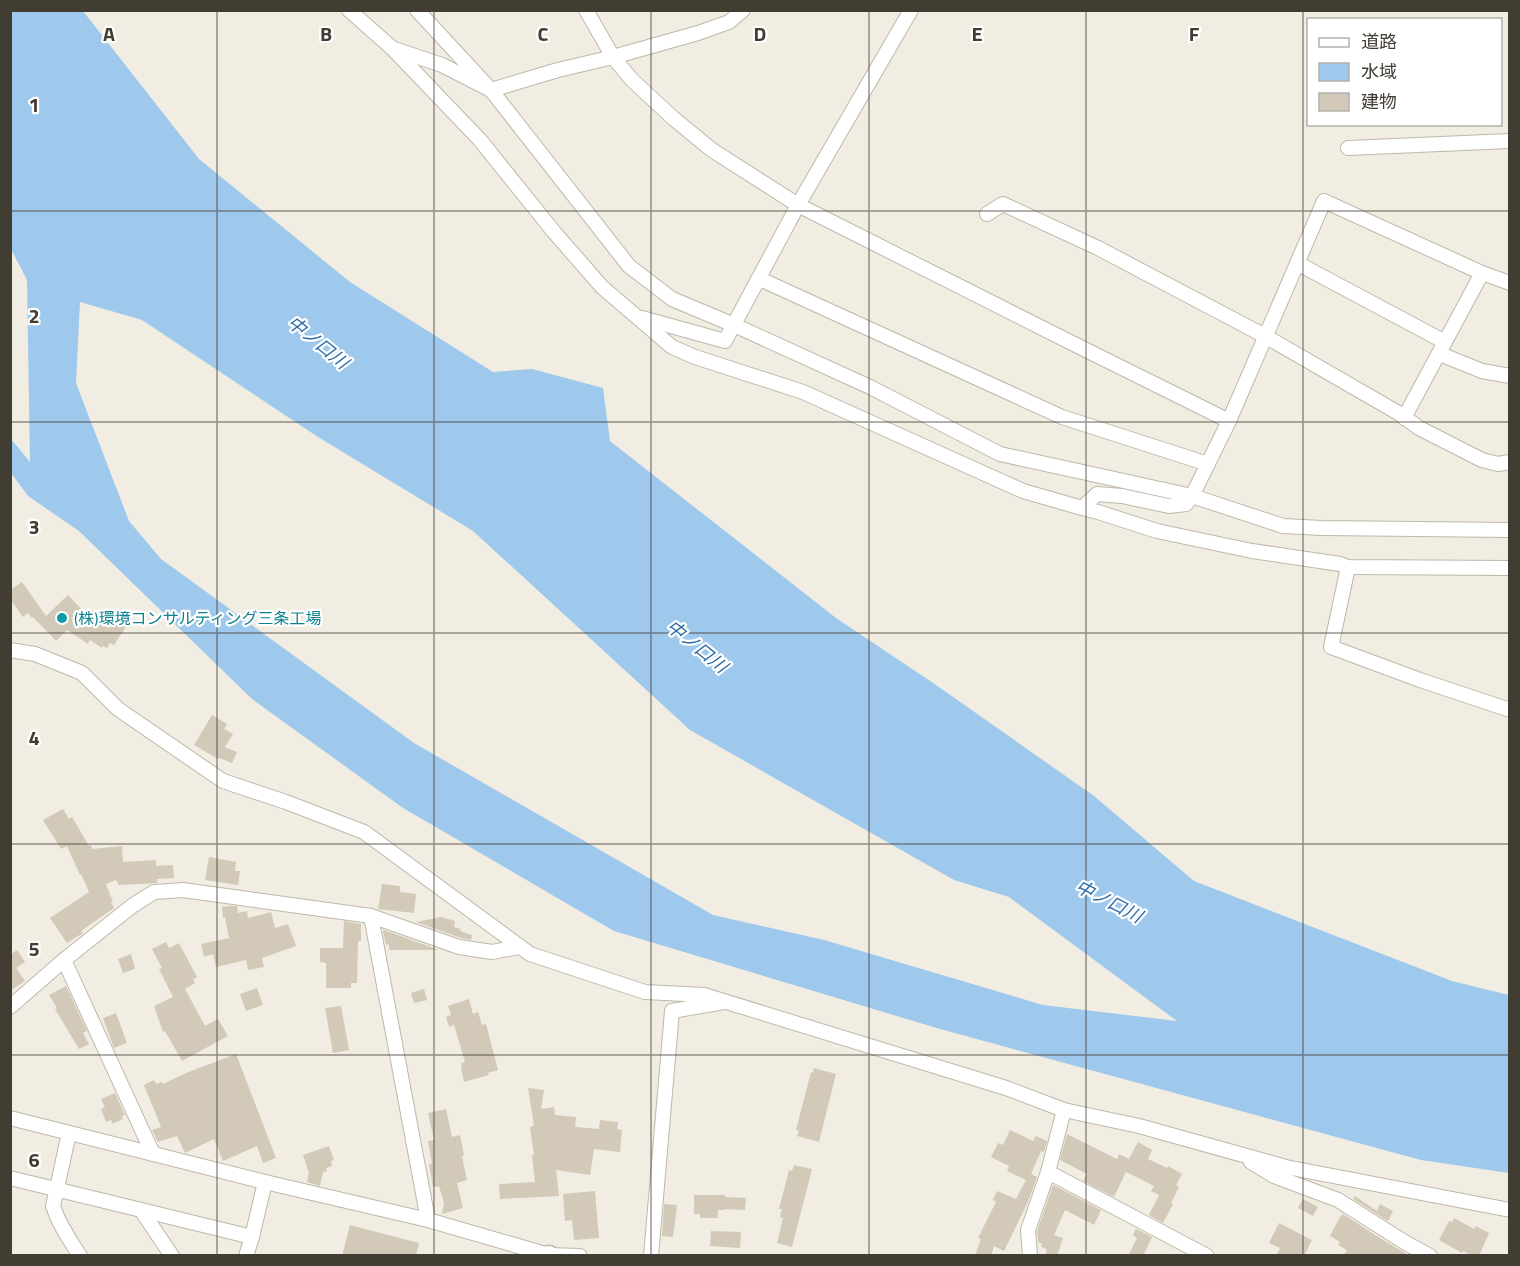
<svg xmlns="http://www.w3.org/2000/svg" width="1520" height="1266" viewBox="0 0 1520 1266" font-family="'Titillium Web','Noto Sans JP',sans-serif">
<style>
.water{fill:#9fc8ed;fill-rule:evenodd}
.building{fill:#d2c9b8}
.lines{fill:none;stroke-linecap:round;stroke-linejoin:round}
.minor-casing{stroke:#beb8a8;stroke-width:16}
.tertiary-casing{stroke:#beb8a8;stroke-width:21}
.minor{stroke:#fff;stroke-width:14}
.tertiary{stroke:#fff;stroke-width:18}
.grid{fill:none;stroke:#423d33;stroke-width:1.5;stroke-opacity:0.55}
.culture-dot{fill:#0f9aa8;stroke:#fff;stroke-width:2}
.labels{text-anchor:middle;dominant-baseline:central;stroke-width:4.5;stroke-linejoin:round;paint-order:stroke}
.culture-label{font-size:16px;fill:#0d838f;stroke:#fff;text-anchor:start}
.water-label{font-size:18px;font-style:italic;fill:#316ea9;stroke:#fff}
.grid-label{font-size:20px;text-anchor:middle;font-weight:bold;fill:#423d33;stroke:#fff;stroke-width:4.5;stroke-linejoin:round;paint-order:stroke}
</style>
<rect width="100%" height="100%" fill="#f1ede2"/>
<path class="water" d="M11,10L83,11L199,159L350,282L493,372L532,369L603,388L610,441L836,618L936,685L1094,796L1194,881L1452,981L1509,995V1173L1421,1160L940,1029L614,931L403,808L252,699L79,531L28,496L11,473V439L30,462L27,280L10,247ZM80,302L142,320L318,437L473,531L690,730L954,880L1009,897L1177,1021L1043,1005L824,940L713,915L414,743L161,559L129,521L76,383Z"/>
<g class="building">
<path d="M22,582L46,616L68,595L88,616L92,610L103,617L107,611L116,617L129,622L114,645L110,643L107,648L103,646L102,648L90,640L88,644L67,630L56,641L33,617L32,618L28,613L23,617L10,599V590Z"/>
<path d="M212,715L227,724L224,729L233,734L225,747L237,752L232,763L219,758L218,759L194,745Z"/>
<path d="M63,809L69,819L72,817L89,846L91,845L92,849L122,846L123,862L156,860V866L173,865L174,878L157,879V883L119,885L116,880L106,884L113,902L111,903L114,908L81,931L83,933L67,943L50,918L89,892L81,874L80,875L67,846L61,849L43,820Z"/>
<path d="M209,857L236,862L235,871H240L238,885L205,880Z"/>
<path d="M382,884L400,886V892L416,894L414,913L378,909Z"/>
<path d="M230,906H237L238,913L247,911L248,918L271,912L275,928L288,924L296,946L262,958L264,967L248,970L246,960L216,967L213,954L204,957L201,944L229,938L225,917L223,918L222,907Z"/>
<path d="M441,917L455,921L454,927L461,929L460,931L472,935L471,940L461,938L416,922Z"/>
<path d="M344,921L361,924V941H358L357,983H351V988H326V963L320,962V948H343Z"/>
<path d="M384,930L439,950H389V944L386,945L383,931Z"/>
<path d="M166,942L169,948L179,943L197,977L193,979L195,983L185,989L205,1026L218,1019L228,1036L182,1061L165,1031L163,1032L154,1006L173,997L159,969L162,968L152,949Z"/>
<path d="M17,950L25,962L16,968L25,981L10,991V955Z"/>
<path d="M131,954L135,969L123,973L118,959Z"/>
<path d="M66,986L87,1031L83,1033L89,1044L79,1049L55,1009L57,1008L49,995Z"/>
<path d="M257,988L263,1005L246,1011L240,994Z"/>
<path d="M424,989L427,1000L414,1003L411,993Z"/>
<path d="M469,999L473,1014L478,1012L482,1025L486,1024L498,1070L488,1073L489,1075L464,1082L461,1068H462L461,1063L465,1062L454,1025L449,1027L446,1017L451,1015L448,1006Z"/>
<path d="M341,1006L349,1050L333,1053L325,1008Z"/>
<path d="M116,1013L127,1043L114,1048L103,1018Z"/>
<path d="M236,1054L276,1158L263,1163L257,1146L223,1161L214,1139L185,1153L177,1136L158,1142L152,1130L161,1127L144,1085L154,1080L156,1084L162,1082L163,1084L186,1073Z"/>
<path d="M814,1068L836,1074L819,1142L797,1136L799,1131L796,1130L811,1072L813,1073Z"/>
<path d="M528,1088L544,1090L541,1109L554,1107L555,1115L576,1117L575,1127L599,1129L600,1120L618,1122L617,1129L622,1130L620,1152L594,1149L590,1175L556,1170L559,1196L500,1199L499,1184L535,1182L532,1155H534L530,1127L534,1126Z"/>
<path d="M115,1093L125,1115L122,1116L123,1119L112,1124L111,1120L106,1122L101,1109L105,1107L101,1099Z"/>
<path d="M446,1109L452,1137L460,1135L464,1155L462,1156L467,1180L457,1183L463,1208L442,1214L444,1203L439,1186L433,1187L429,1164H432L428,1141L434,1140L428,1113Z"/>
<path d="M1010,1130L1033,1141L1036,1136L1047,1141L1044,1152L1041,1151L1031,1174L1037,1177L1028,1202L1004,1251L994,1246L991,1256H975L981,1239L978,1238L996,1202L993,1200L997,1191L1016,1199L1026,1180L1007,1171L1009,1166L991,1157L998,1143L1003,1145Z"/>
<path d="M1067,1134L1117,1159L1119,1154L1129,1159L1138,1142L1152,1150L1148,1159L1167,1168L1168,1166L1182,1174L1176,1185L1179,1187L1171,1203L1173,1204L1163,1223L1149,1215L1159,1195L1151,1191L1154,1186L1126,1172L1114,1197L1083,1181L1087,1174L1060,1160Z"/>
<path d="M329,1146L334,1160L331,1161L332,1166L326,1168L327,1171L323,1172L320,1186L307,1182L309,1173L303,1155Z"/>
<path d="M794,1165L812,1169L792,1247L777,1243L783,1218L780,1217L782,1209H779L789,1170L792,1171Z"/>
<path d="M1053,1185L1101,1210L1094,1225L1065,1210L1054,1235L1063,1238L1057,1256H1045L1047,1249L1041,1247L1042,1244L1038,1242L1037,1231Z"/>
<path d="M595,1191L599,1238L574,1240L572,1220L565,1221L563,1194Z"/>
<path d="M694,1195H725V1197L746,1198L745,1210L725,1209V1210H718V1218H700V1214H694Z"/>
<path d="M1355,1196L1377,1211L1380,1204L1393,1211L1388,1221L1353,1199Z"/>
<path d="M1303,1199L1318,1207L1313,1216L1298,1208Z"/>
<path d="M664,1204L677,1205L673,1237L662,1236Z"/>
<path d="M1343,1214L1380,1238L1410,1256H1343L1347,1250L1338,1245L1340,1242L1330,1236L1340,1217Z"/>
<path d="M1454,1218L1474,1229L1476,1226L1489,1233L1479,1256H1472L1463,1251L1462,1253L1439,1240L1449,1221L1452,1222Z"/>
<path d="M1279,1223L1312,1240L1304,1256H1276L1280,1248L1269,1243Z"/>
<path d="M350,1225L419,1243L416,1256H342Z"/>
<path d="M1136,1229L1152,1237L1143,1256H1128L1137,1238L1133,1235Z"/>
<path d="M711,1231L741,1232L740,1248L710,1246Z"/>
</g>
<g class="lines">
<defs>
<g id="minor">
<path d="M349,10L392,48L480,140L554,232L602,287L672,347L695,357L803,392L1023,491L1082,508L1098,512L1157,531L1252,551L1340,564L1348,567L1510,568"/>
<path d="M417,10L491,90L629,266L672,299L734,325L870,387L1000,454L1192,496L1283,526L1322,528L1510,530"/>
<path d="M586,10L613,57L632,80L673,118L712,150L798,205L1070,342L1229,421"/>
<path d="M394,49L442,65L491,90L558,70L613,57L698,33L729,22L743,10"/>
<path d="M1348,148L1510,141"/>
<path d="M987,214L1003,204L1098,248L1265,336L1400,414L1419,428L1482,460L1498,464L1510,462"/>
<path d="M1297,263L1445,342"/>
<path d="M760,279L1062,417L1208,464"/>
<path d="M642,318L725,341L798,205L911,10"/>
<path d="M1440,354L1482,371L1510,376"/>
<path d="M1404,418L1482,273"/>
<path d="M1082,508L1097,494L1122,496L1169,506L1186,504L1192,496L1229,421L1324,201L1482,273L1510,283"/>
<path d="M1348,567L1331,647L1420,680L1510,710"/>
<path d="M10,650L35,654L82,673L118,709L223,781L286,802L364,832L530,954L645,992L704,995L1006,1088L1064,1110L1139,1126L1286,1167L1510,1210"/>
<path d="M371,916L428,1220"/>
<path d="M64,960L153,1154"/>
<path d="M10,1007L64,960L132,906L154,892L183,890L371,916L459,947L492,952L519,947"/>
<path d="M10,1118L265,1182L428,1220L549,1255L580,1256"/>
<path d="M69,1133L53,1206C59,1225 70,1240 80,1256"/>
<path d="M1251,1162L1274,1176L1338,1200L1406,1243L1430,1256"/>
<path d="M1048,1172L1207,1256"/>
<path d="M10,1178L252,1237"/>
<path d="M141,1210L172,1256"/>
<path d="M246,1256L252,1237L265,1182"/>
<path d="M651,1256L672,1011L724,1002"/>
<path d="M1030,1256L1028,1230L1048,1172L1064,1110"/>
</g>
<path id="tertiary" d="M549,1256V1255"/>
</defs>
<use href="#minor" class="minor-casing"/>
<use href="#tertiary" class="tertiary-casing"/>
<use href="#minor" class="minor"/>
<use href="#tertiary" class="tertiary"/>
</g>
<path class="grid" d="M217,10V1256M434,10V1256M651,10V1256M869,10V1256M1086,10V1256M1303,10V1256M10,211H1510M10,422H1510M10,633H1510M10,844H1510M10,1055H1510"/>
<circle class="culture-dot" cx="62" cy="618" r="6"/>
<g class="labels">
<g class="culture-label">
<text x="74" y="618">(株)環境コンサルティング三条工場</text>
</g>
<g class="water-label">
<text transform="translate(318 342) rotate(39)">中ノ口川</text>
<text transform="translate(697 646) rotate(39)">中ノ口川</text>
<text transform="translate(1109 901) rotate(27)">中ノ口川</text>
</g>
</g>
<g class="grid-label">
<text x="109" y="41">A</text>
<text x="326" y="41">B</text>
<text x="543" y="41">C</text>
<text x="760" y="41">D</text>
<text x="977" y="41">E</text>
<text x="1194" y="41">F</text>
<text x="34" y="112">1</text>
<text x="34" y="323">2</text>
<text x="34" y="534">3</text>
<text x="34" y="745">4</text>
<text x="34" y="956">5</text>
<text x="34" y="1167">6</text>
</g>
<rect width="1520" height="1266" fill="none" stroke="#423d33" stroke-width="24"/>
<rect x="1307" y="18" width="195" height="108" fill="#ffffff" stroke="#b3b1ad" stroke-width="1.5"/>
<rect x="1319" y="38" width="30" height="9" fill="#ffffff" stroke="#b3b1ad" stroke-width="1.5"/>
<text x="1361" y="48" font-size="18" fill="#423d33">道路</text>
<rect x="1319" y="63" width="30" height="18" fill="#9fc8ed" stroke="#b3b1ad" stroke-width="1.5"/>
<text x="1361" y="78" font-size="18" fill="#423d33">水域</text>
<rect x="1319" y="93" width="30" height="18" fill="#d2c9b8" stroke="#b3b1ad" stroke-width="1.5"/>
<text x="1361" y="108" font-size="18" fill="#423d33">建物</text>
</svg>
